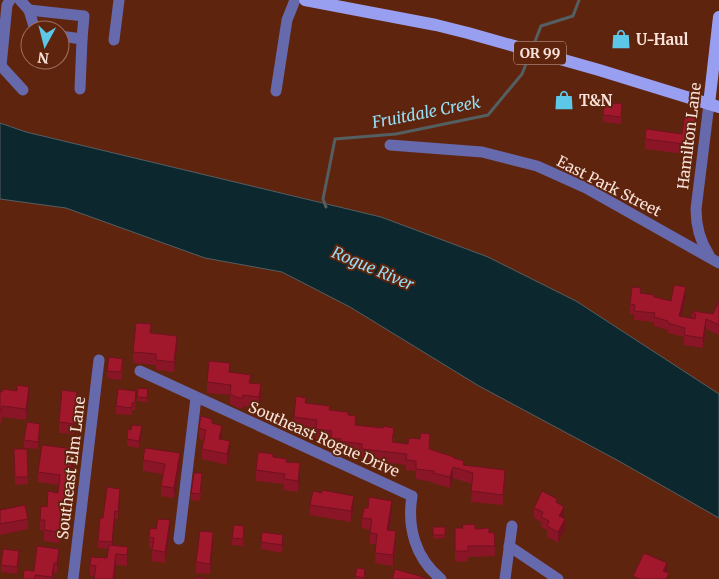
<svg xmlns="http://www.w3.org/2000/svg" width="719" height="579" viewBox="0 0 719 579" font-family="Merriweather,serif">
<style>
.water{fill:#0d272e;stroke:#545f62}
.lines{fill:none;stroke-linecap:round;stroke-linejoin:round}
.stream{stroke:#545f62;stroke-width:3}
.minor{stroke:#6669ac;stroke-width:11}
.major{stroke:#999ff0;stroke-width:12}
.wall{fill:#8a1527}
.shaded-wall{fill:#711120}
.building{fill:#a1182d;stroke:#711120}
.labels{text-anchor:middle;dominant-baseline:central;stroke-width:4;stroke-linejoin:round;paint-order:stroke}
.shield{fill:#5f240e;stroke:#ccaa9e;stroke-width:1}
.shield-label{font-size:14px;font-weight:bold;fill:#fae3db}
.poi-label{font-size:15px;font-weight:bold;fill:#fae3db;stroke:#5f240e;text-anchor:start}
.street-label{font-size:15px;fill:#fae3db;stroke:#5f240e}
.water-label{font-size:16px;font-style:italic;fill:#95dff6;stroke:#5f240e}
</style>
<rect width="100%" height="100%" fill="#5f240e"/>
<path class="water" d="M0,123L26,132L381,217L488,257L576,301L719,394V518L617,460L479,386L350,307L282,272L205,258L66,208L0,199Z"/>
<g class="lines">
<g class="stream">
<path d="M532,49L541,26L573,16L579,0"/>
<path d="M326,207L323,199L335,139L396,134L488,115L522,74L530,54"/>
</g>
<g class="minor">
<path d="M10,0L7,5L1,66L23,90"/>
<path d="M20,0L29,10L35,30"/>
<path d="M29,10L84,16L82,39"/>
<path d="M60,36L82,39L80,89"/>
<path d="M114,40L119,0"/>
<path d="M276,91L287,20L295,0"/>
<path d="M390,145L482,152L537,166L586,188L719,263"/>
<path d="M709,255C700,241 696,226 696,209L709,104"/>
<path d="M140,371L412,496C407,527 415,558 441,579"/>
<path d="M179,539L196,398"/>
<path d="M509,546L558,579"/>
<path d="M73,579L99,360"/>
<path d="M505,579L512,526"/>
</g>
<g class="major">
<path d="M305,0L436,25L468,33L599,70L719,107"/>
<path d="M709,104L719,17"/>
</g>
</g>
<g class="wall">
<path d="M622,111L621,124L603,122V115Z"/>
<path d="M696,126L692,155L645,149V139L682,134Z"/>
<path d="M641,293L671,301L686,297L681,317L692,318V312L713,314L719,301V335L706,329L703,348L684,345V337L668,333V330L654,326V322L634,320V314H630V304Z"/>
<path d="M151,334L177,347L174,372L156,370V365L133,363V352Z"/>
<path d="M123,366L121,380L107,378V371Z"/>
<path d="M230,372L251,383L261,395L259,408L243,406V409L239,408L230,404V395L207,393V382Z"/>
<path d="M0,392L29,397L26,420L2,417L1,423H0Z"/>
<path d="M148,393L147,402L137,401V397Z"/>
<path d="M136,398L135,410H132V415L116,414V406Z"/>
<path d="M77,402L74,434L59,433V422Z"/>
<path d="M306,403L348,416L356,425L394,438V442L408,444L430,445V449L454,459L464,465L505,480L503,505L471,502L472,484L453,478L450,488L433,483V482L416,479V471L406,470V465L362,459V454L340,452V449L331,448V441L316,439V431L294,428V417Z"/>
<path d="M212,423L222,436L221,439L230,452L227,465L202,459V449L204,440L199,439V428Z"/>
<path d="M40,431L38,449L24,448V440Z"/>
<path d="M142,433L139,448L127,446V439Z"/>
<path d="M14,449H27L28,484L15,485Z"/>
<path d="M273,457L287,462L300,474L298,492L284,490V484L256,481V470Z"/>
<path d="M74,460L66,515L62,514L59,543L44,541V531L40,530V520L47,507L58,493L59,485L38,482V472Z"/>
<path d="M143,460L180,464L174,498L161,496V486L163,474L143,471Z"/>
<path d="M202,480L200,501L191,500V493Z"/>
<path d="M322,493L354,506L351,522L310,515V505Z"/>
<path d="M120,496L118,519H115L112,545L128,547L127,566L116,565L114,579H94V576H90V565L107,558L108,549L98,548V541L103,518Z"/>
<path d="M557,503L564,517L565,529L558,542L547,537V530L541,527V522L534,518V508Z"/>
<path d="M0,510L28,519V529L0,535Z"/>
<path d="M392,512L389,530L396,542L393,566L375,563L376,544H370V530L362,528V518Z"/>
<path d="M433,527H445V538L433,539Z"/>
<path d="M455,528L475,529L489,533L494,532L495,556L468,557V561L455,562Z"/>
<path d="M156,529L170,531L165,563L152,561V549L149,548V537Z"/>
<path d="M244,533L243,546L232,545V538Z"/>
<path d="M261,542H283L282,553L261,549Z"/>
<path d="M213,543L210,574L196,573V562Z"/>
<path d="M19,558L17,574L1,572V565Z"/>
<path d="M59,559L57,573H54L53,579H23L34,571Z"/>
<path d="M365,572L364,579H355V576Z"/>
</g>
<g class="shaded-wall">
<path d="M696,116V126L692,155V145Z"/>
<path d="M686,287V297L679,326V316Z"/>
<path d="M706,319V329L703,348V338Z"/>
<path d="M177,336V347L174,372V362Z"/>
<path d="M261,384V395L259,408V397Z"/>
<path d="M29,387V397L26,420V409Z"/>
<path d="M77,392V402L74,434V424Z"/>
<path d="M40,424V431L38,449V442Z"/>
<path d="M142,426V433L139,448V441Z"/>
<path d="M222,426V436L219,450V439Z"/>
<path d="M230,441V452L227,465V454Z"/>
<path d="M74,449V460L66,515V504Z"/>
<path d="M180,453V464L174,498V488Z"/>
<path d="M300,463V474L298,492V481Z"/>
<path d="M453,467V478L450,488V477Z"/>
<path d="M505,470V480L503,505V495Z"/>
<path d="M120,489V496L118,519V512Z"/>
<path d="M354,496V506L351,522V511Z"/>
<path d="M392,501V512L387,541V530Z"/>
<path d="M62,504V514L59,543V532Z"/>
<path d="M564,507V517L559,527V516Z"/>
<path d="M115,511V519L112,550V542Z"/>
<path d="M565,519V529L558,542V532Z"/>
<path d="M170,520V531L165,563V552Z"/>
<path d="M396,531V542L393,566V555Z"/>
<path d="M213,532V543L210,574V564Z"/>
<path d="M283,535V542L282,553V545Z"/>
<path d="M128,547V558L127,566V555Z"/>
<path d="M59,549V559L57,573V563Z"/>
<path d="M19,551V558L17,574V567Z"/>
<path d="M116,554V565L114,579H113Z"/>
<path d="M54,563V573L53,579H52Z"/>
<path d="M667,563V574L663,571Z"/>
</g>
<g class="building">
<path d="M604,102L622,104L621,117L603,115Z"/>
<path d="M685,114L696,116L692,145L645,139L646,129L682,134Z"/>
<path d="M674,285L686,287L679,316L695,319L696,314L692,312L693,311L713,314L719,301V325L706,319L703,338L684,335L685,328L668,323V321L654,317L655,313L634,311L635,305L630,304L632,287L641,288L640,293L654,295V297L671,301Z"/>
<path d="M136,323L151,324L150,333L177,336L174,362L156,360V354L133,352Z"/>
<path d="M109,357L123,359L121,372L107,371Z"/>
<path d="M209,361L230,363L229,372L251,375L249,383L261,384L259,397L243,395V398H239L230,394L231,385L207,382Z"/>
<path d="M17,385L29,387L26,409L2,406L1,412H0V392H2L3,389L17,391Z"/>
<path d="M138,388L148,389L147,398L137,397Z"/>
<path d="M118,389L136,391L135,403H132V408L116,406Z"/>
<path d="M62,390L77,392L74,424L59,422Z"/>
<path d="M296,396L306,398L305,403L330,406L329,410L348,412V415L356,416L355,425L383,428V426L394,428L392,442L408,444L409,438L420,439L421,433L430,434L429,449L454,457V458L464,461L463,465L505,470L503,495L471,491L473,473L453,467L450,477L433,473L434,471L416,469V461L406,460L407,454L362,449V444L340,441L341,439L331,438L332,431L316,429L317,420L294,417Z"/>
<path d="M201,416L212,419V423L222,426L219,439L230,441L227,454L202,449L206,430L199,428Z"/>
<path d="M27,422L40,424L38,442L24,440Z"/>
<path d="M132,425L142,426L139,441L127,439L128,429L131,430Z"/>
<path d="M42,445L74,449L66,504H62L59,532L44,530L45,520H40L41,506L47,507L48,491L58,493L60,475L38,472Z"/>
<path d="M145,448L180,453L174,488L161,486L165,464L143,460Z"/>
<path d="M14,449H27L28,477H15Z"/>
<path d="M258,452L273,454V457L287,459L286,462L300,463L298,481L284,479L285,474L256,470Z"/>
<path d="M194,473H202L200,494L191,493Z"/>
<path d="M107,487L120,489L118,512L115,511L112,542L98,541L100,518H103Z"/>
<path d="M322,490L354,496L351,511L310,505L313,491L322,493Z"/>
<path d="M542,491L557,499L556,502L564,507L559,516L565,519L558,532L547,526L549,521L541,517L543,512L534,508Z"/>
<path d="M369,497L392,501L387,530L396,531L393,555L375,553L377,534L370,533L372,519L362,518L364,508H368Z"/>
<path d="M25,505L28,519L0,524V510Z"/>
<path d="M158,519L170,520L165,552L152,550L154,538L149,537L150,528L156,529Z"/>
<path d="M475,524V529L489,528V533L494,532L495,546H468V551H455V528H463L462,525Z"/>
<path d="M234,525L244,526L243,539L232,538Z"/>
<rect x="433" y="527" width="12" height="8"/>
<path d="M200,531L213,532L210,564L196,562Z"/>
<path d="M262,532L283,535L282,545L261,542Z"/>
<path d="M109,545L128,547L127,555L116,554L113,579H94L96,566L90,565L91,557L107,558Z"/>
<path d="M37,546L59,549L57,563H54L52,577L35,575V579H23L24,570L34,571Z"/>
<path d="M3,549L19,551L17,567L1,565Z"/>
<path d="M644,553L667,563L663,571L669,573L666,579H639L633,576Z"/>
<path d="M357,568L365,569L364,578L355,576Z"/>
<path d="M395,569L426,578L425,579H392Z"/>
<path d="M196,577L211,579H196Z"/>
</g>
<defs>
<symbol id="shop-bare" viewBox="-9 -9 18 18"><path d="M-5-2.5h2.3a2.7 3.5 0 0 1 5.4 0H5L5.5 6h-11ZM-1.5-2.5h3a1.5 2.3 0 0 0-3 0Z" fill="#5cc7e7" stroke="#5f240e" stroke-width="2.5" paint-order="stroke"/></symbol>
</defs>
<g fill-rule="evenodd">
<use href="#shop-bare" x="607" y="25" width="28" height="28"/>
<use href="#shop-bare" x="550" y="86" width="28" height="28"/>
</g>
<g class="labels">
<rect class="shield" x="514" y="41.5" width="52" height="23" rx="4"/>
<g class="shield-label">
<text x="540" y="53">OR 99</text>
</g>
<g class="poi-label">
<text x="636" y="39">U-Haul</text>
<text x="579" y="100">T&amp;N</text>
</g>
<g class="street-label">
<text transform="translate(689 136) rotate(-83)">Hamilton Lane</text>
<text transform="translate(609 186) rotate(27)">East Park Street</text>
<text transform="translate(324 439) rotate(24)">Southeast Rogue Drive</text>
<text transform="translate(71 468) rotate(-83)">Southeast Elm Lane</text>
</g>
<g class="water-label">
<text transform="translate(426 112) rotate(-11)">Fruitdale Creek</text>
<text transform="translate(373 268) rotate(23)">Rogue River</text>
</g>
</g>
<g transform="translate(45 45) rotate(187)"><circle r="24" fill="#5f240e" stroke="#9d7060"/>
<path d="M0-4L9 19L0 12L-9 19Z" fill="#5cc7e7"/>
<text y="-8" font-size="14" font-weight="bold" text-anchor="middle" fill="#fae3db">N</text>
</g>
</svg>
